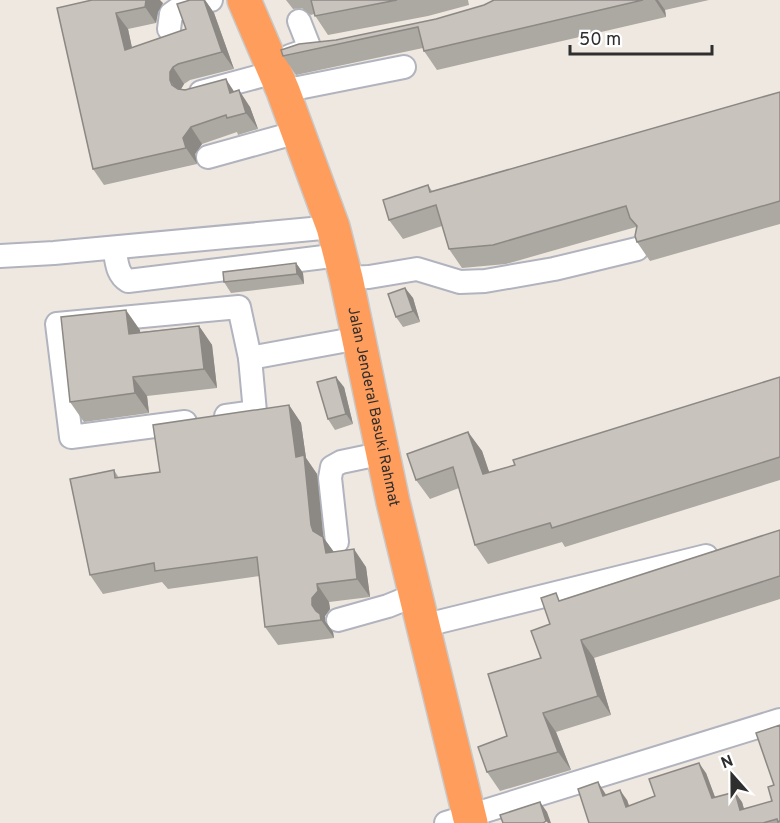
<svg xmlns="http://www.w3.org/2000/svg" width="780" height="823" viewBox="0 0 780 823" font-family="Overpass,sans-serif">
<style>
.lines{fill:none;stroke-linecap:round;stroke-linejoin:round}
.minor-casing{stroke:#b1b4be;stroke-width:26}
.highway-casing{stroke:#c9c9c9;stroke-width:36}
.minor{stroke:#fff;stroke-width:22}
.highway{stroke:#ff9d5c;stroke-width:33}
.wall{fill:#aca8a2}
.shaded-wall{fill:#8c8884}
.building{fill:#c8c3bc;stroke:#8c8884;stroke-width:1.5}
.labels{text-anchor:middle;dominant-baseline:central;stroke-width:4.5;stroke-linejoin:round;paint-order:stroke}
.street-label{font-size:15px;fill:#2e2e2e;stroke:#fff}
</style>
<rect width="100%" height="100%" fill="#efe8e1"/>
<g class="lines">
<defs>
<g id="minor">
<path d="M169,29L171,14L178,9L211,0"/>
<path d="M290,56L310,49L299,21"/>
<path d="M283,91L404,67"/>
<path d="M201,92L275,72"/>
<path d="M208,157L298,132"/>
<path d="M114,248C117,260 116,274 128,281L340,255"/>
<path d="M0,256L54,253L333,227"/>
<path d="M346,278L369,277L417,269L460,282L485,281L554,269L637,249"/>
<path d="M226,416L255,412L250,358"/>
<path d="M185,422L71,437L57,324L239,307L250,358L359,338"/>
<path d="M337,542L330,478L332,467L341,462L384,453"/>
<path d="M338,620L388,606L415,595"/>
<path d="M422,626L706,556"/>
<path d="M446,823L780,720"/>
</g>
<g id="highway">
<path id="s1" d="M244,0L283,91L333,227L346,278L393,502L471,823"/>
</g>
</defs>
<use href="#minor" class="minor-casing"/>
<use href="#highway" class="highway-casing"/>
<use href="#minor" class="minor"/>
<use href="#highway" class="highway"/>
</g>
<g class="wall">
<path d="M190,0H205L214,13L234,69L190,80L184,84L181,89L235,92L250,107L258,129L238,135L237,132L202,144L195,154L197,164L104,185L93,169L57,8L163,3L158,12L156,23L128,29L132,48L186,29Z"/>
<path d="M286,0H468L469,5L428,16L328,35L314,14L311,15L302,8L293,9Z"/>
<path d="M494,0H709L665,10L666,17L437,70L424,51L423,48L296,75L283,56L336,40L436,19L484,5Z"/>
<path d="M780,92V224L650,261L637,242L636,227L506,264L462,268L449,249L442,226L403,239L389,220L428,185L432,191Z"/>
<path d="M296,263L303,273L304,284L231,293L224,282Z"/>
<path d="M405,288L413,298L420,322L403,327L396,317Z"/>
<path d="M199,326L212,345L217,388L147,396L149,413L84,422L70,402L140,330V332Z"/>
<path d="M780,377V480L565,547L562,542L488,564L475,545L459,488L430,499L416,480L468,432L482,451L489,472L515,465Z"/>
<path d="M344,387L353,424L335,430L328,419Z"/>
<path d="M289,405L301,423L306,458L317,474L323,537L334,552L366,567L370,597L329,602L330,609L325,616V621L333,632L334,638L278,645L265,627L260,576L168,589L162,582L103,594L90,575L114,470L119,478L160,472Z"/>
<path d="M780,530V599L594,658L611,715L556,732L571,770L500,791L487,772L507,736L541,658L550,624L561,600Z"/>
<path d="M780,725V823H589L605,793L606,795L627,800L629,806L655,796L706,773L715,797L742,802L744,809L772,801Z"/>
</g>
<g class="shaded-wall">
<path d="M146,0H160L163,3L158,12L156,23L145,7Z"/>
<path d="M204,0H205L214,13L234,69L222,52Z"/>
<path d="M655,0H658L665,10L666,17Z"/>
<path d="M116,13L128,29L136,67L125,50Z"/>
<path d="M173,67L184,84L181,89V97L170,80V72Z"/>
<path d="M226,79L237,96L230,93Z"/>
<path d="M239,90L250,107L258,129L246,113Z"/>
<path d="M191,127L202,144L195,154L197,164L186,148L183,138Z"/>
<path d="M296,263L303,273L304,284L297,274Z"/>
<path d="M405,288L413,298L420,322L413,311Z"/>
<path d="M126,310L140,330L142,353L129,334Z"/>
<path d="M199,326L212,345L217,388L204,369Z"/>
<path d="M133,377L147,396L149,413L135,393Z"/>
<path d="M336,377L344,387L353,424L346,414Z"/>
<path d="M289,405L301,423L306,458L317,474L324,543L323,537L336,555L326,553L313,531L311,525L296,457Z"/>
<path d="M468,432L482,451L496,492L483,474Z"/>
<path d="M354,549L366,567L370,597L357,579Z"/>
<path d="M317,584L329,602L330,609L325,616V621L333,632L334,638L321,620L312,605V598Z"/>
<path d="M581,640L594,658L611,715L598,696Z"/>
<path d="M543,713L556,732L571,770L558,752Z"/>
<path d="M699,763L706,773L719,808L712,798Z"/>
<path d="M598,782L605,793L610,806L603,796Z"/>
<path d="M620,790L627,800L633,817L626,807Z"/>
<path d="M735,792L742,802L747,820L740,810Z"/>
<path d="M540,802L547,812L551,823H548L546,821Z"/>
</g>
<g class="building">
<path d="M92,0H146L145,7L116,13L125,50L186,29L177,4L190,0H204L222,52L178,64L173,67L170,72V80L172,85L178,89L185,90L226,79L230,93L239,90L246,113L227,118L226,115L191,127L183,138L186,148L93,169L57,8Z"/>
<path d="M311,0H397L315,16Z"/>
<path d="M494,0H643L424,51L418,27L283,56L281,50L299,44L336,40L436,19L484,5Z"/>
<path d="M780,92V201L637,242L635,236L637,226L630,218L626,206L493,245L449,249L436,205L389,220L383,200L428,185L430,192Z"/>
<path d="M296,263L297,274L224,282L223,272Z"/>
<path d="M405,288L413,311L396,317L388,294Z"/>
<path d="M126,310L129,334L199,326L204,369L133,377L135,393L70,402L61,317Z"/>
<path d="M336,377L346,414L328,419L317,382Z"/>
<path d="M780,377V457L552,528L550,523L475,545L453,467L416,480L407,454L468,432L483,474L515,465L513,460Z"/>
<path d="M289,405L296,457L304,455L311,525L313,531L323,537L326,553L354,549L357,579L317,584L318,591L312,598V605L316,611L320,614L321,620L265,627L257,557L155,571L154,563L90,575L70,479L114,470L115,478L160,472L153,425Z"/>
<path d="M780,530V576L581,640L598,696L543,713L558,752L487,772L478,747L507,736L488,674L541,658L531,631L550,624L541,598L556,593L559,601Z"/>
<path d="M780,725V821L778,822L777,819L763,823H589L578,789L598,782L603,796L620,790L626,807L655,796L649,779L699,763L712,798L735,792L740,810L772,801L768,787L774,785L756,733Z"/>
<path d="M540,802L546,821L543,823H503L500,815Z"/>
</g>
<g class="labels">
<g class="street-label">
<text stroke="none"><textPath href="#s1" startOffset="428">Jalan Jenderal Basuki Rahmat</textPath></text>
</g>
</g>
<g transform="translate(732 775) rotate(339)" stroke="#ffffff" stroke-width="4.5" paint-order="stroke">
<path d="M0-4.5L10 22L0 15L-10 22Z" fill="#2e2e2e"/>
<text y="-9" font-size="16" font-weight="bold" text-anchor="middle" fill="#2e2e2e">N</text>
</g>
<path d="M570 45v9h142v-9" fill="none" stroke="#2e2e2e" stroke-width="3"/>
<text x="579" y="45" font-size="18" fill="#2e2e2e" stroke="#ffffff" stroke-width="4.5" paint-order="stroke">50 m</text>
</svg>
